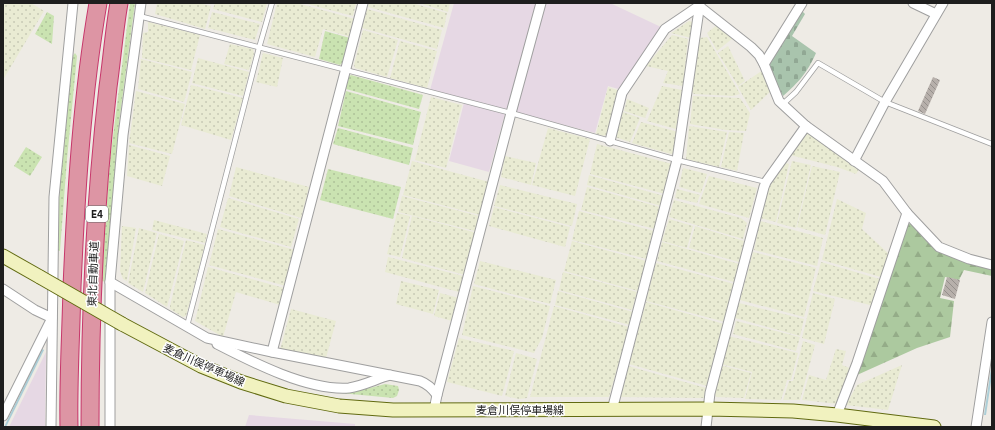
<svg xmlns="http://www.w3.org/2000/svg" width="995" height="430" viewBox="0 0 995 430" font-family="'IBM Plex Sans','Noto Sans JP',sans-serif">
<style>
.industrial{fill:#e6d8e4}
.farmland{fill:url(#farmland-dots)}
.grass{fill:url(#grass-dots)}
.forest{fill:url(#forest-firs)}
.cemetery{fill:url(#cemetery-stones)}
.water{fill:#abced7}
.building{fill:url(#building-back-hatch)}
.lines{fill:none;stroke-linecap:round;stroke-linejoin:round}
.service-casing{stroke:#9f9f9f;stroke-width:6}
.minor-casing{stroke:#9f9f9f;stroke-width:11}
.secondary-casing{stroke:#616a11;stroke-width:15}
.motorway-casing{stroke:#c7376b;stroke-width:19}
.service{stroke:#fff;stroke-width:4.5}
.minor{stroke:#fff;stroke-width:9}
.secondary{stroke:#f1f2bf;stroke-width:13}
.motorway{stroke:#dd95a4;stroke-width:17}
.secondary-bridge-casing{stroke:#616a11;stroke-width:15;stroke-linecap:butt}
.secondary-bridge{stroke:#f1f2bf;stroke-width:13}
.labels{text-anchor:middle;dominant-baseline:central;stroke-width:3;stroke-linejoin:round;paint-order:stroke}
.shield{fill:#fff;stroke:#626262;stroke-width:1}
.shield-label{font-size:10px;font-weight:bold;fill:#1e1e1e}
.street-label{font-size:11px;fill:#1e1e1e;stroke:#fff}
</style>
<defs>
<pattern id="farmland-dots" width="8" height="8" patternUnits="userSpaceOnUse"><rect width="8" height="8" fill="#e9ebd3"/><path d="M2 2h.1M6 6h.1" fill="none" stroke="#c7c9b5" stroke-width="1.8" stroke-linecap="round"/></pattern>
<pattern id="grass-dots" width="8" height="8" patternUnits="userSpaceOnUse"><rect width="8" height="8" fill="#cae3b1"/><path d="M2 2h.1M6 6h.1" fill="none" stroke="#adc298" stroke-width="1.8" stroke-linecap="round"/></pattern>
<pattern id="forest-firs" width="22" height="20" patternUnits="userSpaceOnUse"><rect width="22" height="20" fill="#acc99f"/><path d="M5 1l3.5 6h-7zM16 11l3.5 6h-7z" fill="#94ac88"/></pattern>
<pattern id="cemetery-stones" width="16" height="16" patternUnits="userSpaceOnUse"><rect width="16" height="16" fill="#a9c4ad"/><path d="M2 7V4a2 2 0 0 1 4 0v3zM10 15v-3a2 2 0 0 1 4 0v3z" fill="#91a894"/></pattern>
<pattern id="building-back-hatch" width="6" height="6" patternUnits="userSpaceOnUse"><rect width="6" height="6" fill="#b7b0ab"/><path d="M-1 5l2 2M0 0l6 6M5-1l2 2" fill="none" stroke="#948f8b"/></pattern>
</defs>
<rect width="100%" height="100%" fill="#eeebe5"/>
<g class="industrial">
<path d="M454,3H610L661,27L622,90L608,86L595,133L506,110L489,172L449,161L465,99L430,90Z"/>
<path d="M46,352L45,427H9Z"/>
<path d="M249,415L355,424V427H245Z"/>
</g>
<g class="farmland">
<path d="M3,3H31L44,11L3,80Z"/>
<path d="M157,3H199L211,6L205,29L155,14Z"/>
<path d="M215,3H267L262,22L213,9Z"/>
<path d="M277,3H297L355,19L351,37L323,29L315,57L267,44Z"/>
<path d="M303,3H356L353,16Z"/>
<path d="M369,3H412L447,13L444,28L368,7Z"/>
<path d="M419,3H450L448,12Z"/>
<path d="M367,9L442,30L437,49L362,28Z"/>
<path d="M212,12L260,24L255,40L208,28Z"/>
<path d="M689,21L693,22L691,38L671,33Z"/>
<path d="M148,22L200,35L191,70L142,58L143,33L148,32Z"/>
<path d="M717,25L733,38L717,51L707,33Z"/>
<path d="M363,30L398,40L387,77L355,68L354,65Z"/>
<path d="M672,35L688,39L683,86L663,83L668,71L646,66Z"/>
<path d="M707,37L740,94L733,96L694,94L692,92L700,38Z"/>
<path d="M400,41L437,51L427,88L390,78Z"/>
<path d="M230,44L253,49L254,54L249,70L224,64Z"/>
<path d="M728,46L745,81L738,86L718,53Z"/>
<path d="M263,53L283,58L277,87L256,82Z"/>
<path d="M198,58L249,72L243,96L192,83Z"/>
<path d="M141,59L192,72L184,102L138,89Z"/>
<path d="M763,70L771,91L751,110L738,87Z"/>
<path d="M191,85L243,98L231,140L181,125Z"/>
<path d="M662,86L682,90L676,129L647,121Z"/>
<path d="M608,87L620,91L608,134L603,136L596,134Z"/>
<path d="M136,91L185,104L172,154L129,143Z"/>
<path d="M693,96L740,98L750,113L746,131L726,130L690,124Z"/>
<path d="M431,97L462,105L446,168L415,160Z"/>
<path d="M627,99L649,108L645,118L624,111Z"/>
<path d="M623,112L640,118L630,142L615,137Z"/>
<path d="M641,122L678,132L674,153L671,154L632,143Z"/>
<path d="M689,126L727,132L719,167L686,159Z"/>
<path d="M548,128L590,139L575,196L532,185Z"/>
<path d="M729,132L744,133L737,171L721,167Z"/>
<path d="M812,133L860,168L856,174L837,167L790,155L805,134Z"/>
<path d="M597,144L672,164L665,194L590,174Z"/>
<path d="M129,145L170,156L162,186L127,176Z"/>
<path d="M505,156L536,163L531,185L501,177Z"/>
<path d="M412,161L489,182L480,215L403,195Z"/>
<path d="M792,161L811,165L796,228L777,223Z"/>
<path d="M786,163L789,164L776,222L760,218L769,187Z"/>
<path d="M812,166L840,172L825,235L797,227Z"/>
<path d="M236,167L309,187L301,218L229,196Z"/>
<path d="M683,168L707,174L701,193L679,187Z"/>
<path d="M589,175L664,196L661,206L587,185Z"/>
<path d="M709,176L757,188L749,218L699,204Z"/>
<path d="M500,185L577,204L572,226L494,206Z"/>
<path d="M587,187L660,207L655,229L581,210Z"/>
<path d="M677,189L700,195L697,203L675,198Z"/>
<path d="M402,196L479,216L475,231L398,212Z"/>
<path d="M228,198L299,219L291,247L220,227Z"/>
<path d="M837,199L866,213L862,229L891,256L884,278L822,260Z"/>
<path d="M674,200L741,218L747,223L743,239L669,217Z"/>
<path d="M494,207L570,227L565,247L489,226Z"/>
<path d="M579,211L654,231L647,259L572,240Z"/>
<path d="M397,213L410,216L400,257L387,254Z"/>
<path d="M412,216L477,233L465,275L402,258Z"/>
<path d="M669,219L693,226L687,248L662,241Z"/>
<path d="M154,220L207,234L205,243L152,230Z"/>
<path d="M760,221L823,238L817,266L754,250Z"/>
<path d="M122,226L136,228L127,281L123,279L120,271Z"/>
<path d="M695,226L744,241L739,262L689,248Z"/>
<path d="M139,228L157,233L143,292L128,283Z"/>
<path d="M218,229L295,250L286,286L209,265Z"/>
<path d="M159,234L184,241L167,307L145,293Z"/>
<path d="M186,240L205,245L186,316L183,317L170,309V306Z"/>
<path d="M572,241L646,261L638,291L564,271Z"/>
<path d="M662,242L739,264L734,282L657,261Z"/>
<path d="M753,252L816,268L804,317L740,300Z"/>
<path d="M388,257L463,276L459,292L385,272Z"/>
<path d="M480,261L556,280L550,304L474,284Z"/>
<path d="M821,262L883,280L874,306L813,291Z"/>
<path d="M656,263L734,284L725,322L646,301Z"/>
<path d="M208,267L284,288L280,305L236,292L223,337L195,321Z"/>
<path d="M563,272L637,292L632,310L559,290Z"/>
<path d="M401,281L439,290L433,314L396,304Z"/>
<path d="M473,286L550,306L542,338L534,353L462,335Z"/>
<path d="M558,291L633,312L630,325L555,305Z"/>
<path d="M440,293L459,298L452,321L434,316Z"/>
<path d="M813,293L835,299L824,344L802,338Z"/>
<path d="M646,302L724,324L707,386L629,364Z"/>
<path d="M739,303L804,319L800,336L735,318Z"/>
<path d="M554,306L629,327L609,397H530Z"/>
<path d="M291,309L336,321L326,358L280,350Z"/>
<path d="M736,321L800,337L796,351L733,334Z"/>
<path d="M728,336L798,353L791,380H787L781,400L745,399L752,372L721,364Z"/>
<path d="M459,338L514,351L502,396L447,382Z"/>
<path d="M803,341L815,345L800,400H783L789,381H793Z"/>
<path d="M836,349L846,351L842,365L852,369L838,404L802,400L809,375L826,380Z"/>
<path d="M516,353L537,359L527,398L519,399L505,396Z"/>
<path d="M720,365L751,373L744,398L716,397L713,390Z"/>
<path d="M902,365L888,410L846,405L857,385Z"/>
<path d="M628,366L706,388L704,398L619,397Z"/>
</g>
<g class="grass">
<path d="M130,3H135L119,123L108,282L101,281L110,160Z"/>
<path d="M47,12L54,16L52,44L35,34Z"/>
<path d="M325,31L350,38L344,61L340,65L319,59Z"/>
<path d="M75,53L77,56L67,159L60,251L57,250L60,180L72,57Z"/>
<path d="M351,75L423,95L419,109L346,89L348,77Z"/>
<path d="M346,91L421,112L413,145L338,126Z"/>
<path d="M338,128L413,148L409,165L333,144Z"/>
<path d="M26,147L42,157L30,176L14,166Z"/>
<path d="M328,169L401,187L393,219L320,200Z"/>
<path d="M385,384L398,386L399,390L397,396L393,398L340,393L370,388Z"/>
</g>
<path class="forest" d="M909,224H911L931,244L989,268L992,270V276L964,270L959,280L945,277L940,298L954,301L950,337L917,348L857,375L907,226Z"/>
<path class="cemetery" d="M801,10L805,14L792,36L816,53C807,73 799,82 783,96L773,76L768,62Z"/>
<g class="water">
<path d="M42,349L44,350L6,427H4Z"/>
<path d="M992,362V375L986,415H984Z"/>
</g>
<g class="building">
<path d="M933,77L940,80L925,114L918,111Z"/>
<path d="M947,277L960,280L955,299L942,295Z"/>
</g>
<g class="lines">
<defs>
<g id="service">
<path d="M139,16L511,113L677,160L766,182"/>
<path d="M783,104L796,92L818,63L885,102L992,144"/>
<path d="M187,326L259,48L272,3"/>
</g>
<g id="minor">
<path d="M913,3L936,14"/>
<path d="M764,64L802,3"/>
<path d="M610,141L622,93L665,29L699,6L751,47L759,55L764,64L779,101L806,126L883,181L907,213L939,247L969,259L992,265"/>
<path d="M854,161L885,102L943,3"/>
<path d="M110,282L207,338L272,352L420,381C428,384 432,388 437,395"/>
<path d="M3,289L35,310L52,318L3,416"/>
<path d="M217,344C252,362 308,391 349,388C363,386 376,379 390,375"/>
<path d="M272,352L363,3"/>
<path d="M434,410L437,395L511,113L541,3"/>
<path d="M612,410L677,160L700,3"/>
<path d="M837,415L857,363L907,213"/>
<path d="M51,427L54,197L73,3"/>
<path d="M110,427V282L123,135L141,3"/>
<path d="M706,427L710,393L764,187L766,182L806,126"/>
<path d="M976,427L992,322"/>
</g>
<g id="secondary">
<path d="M3,256L40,277"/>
<path d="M122,324L201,366L241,382L286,396L339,406L393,410L708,409L793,411L837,415L934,427"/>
</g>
<g id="motorway">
<path d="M69,427C68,381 71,334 72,287C76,193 82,96 98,3"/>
<path d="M90,427C90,314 95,200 108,87C112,59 114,31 119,3"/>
</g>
</defs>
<use href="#service" class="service-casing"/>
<use href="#minor" class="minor-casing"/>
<use href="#secondary" class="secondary-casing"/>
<use href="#motorway" class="motorway-casing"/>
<use href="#service" class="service"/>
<use href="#minor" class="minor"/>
<use href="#secondary" class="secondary"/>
<use href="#motorway" class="motorway"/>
<defs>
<path id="secondary-bridge" d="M40,277L122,324"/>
</defs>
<use href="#secondary-bridge" class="secondary-bridge-casing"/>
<use href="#secondary-bridge" class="secondary-bridge"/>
</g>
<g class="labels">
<rect class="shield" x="86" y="206" width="22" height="16" rx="3"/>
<g class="shield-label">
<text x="97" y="214">E4</text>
</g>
<g class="street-label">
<text transform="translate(93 274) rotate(-88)">東北自動車道</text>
<text transform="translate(204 365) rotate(24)">麦倉川俣停車場線</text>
<text x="520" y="410">麦倉川俣停車場線</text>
</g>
</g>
<rect width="995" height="430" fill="none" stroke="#1e1e1e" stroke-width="8"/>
</svg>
